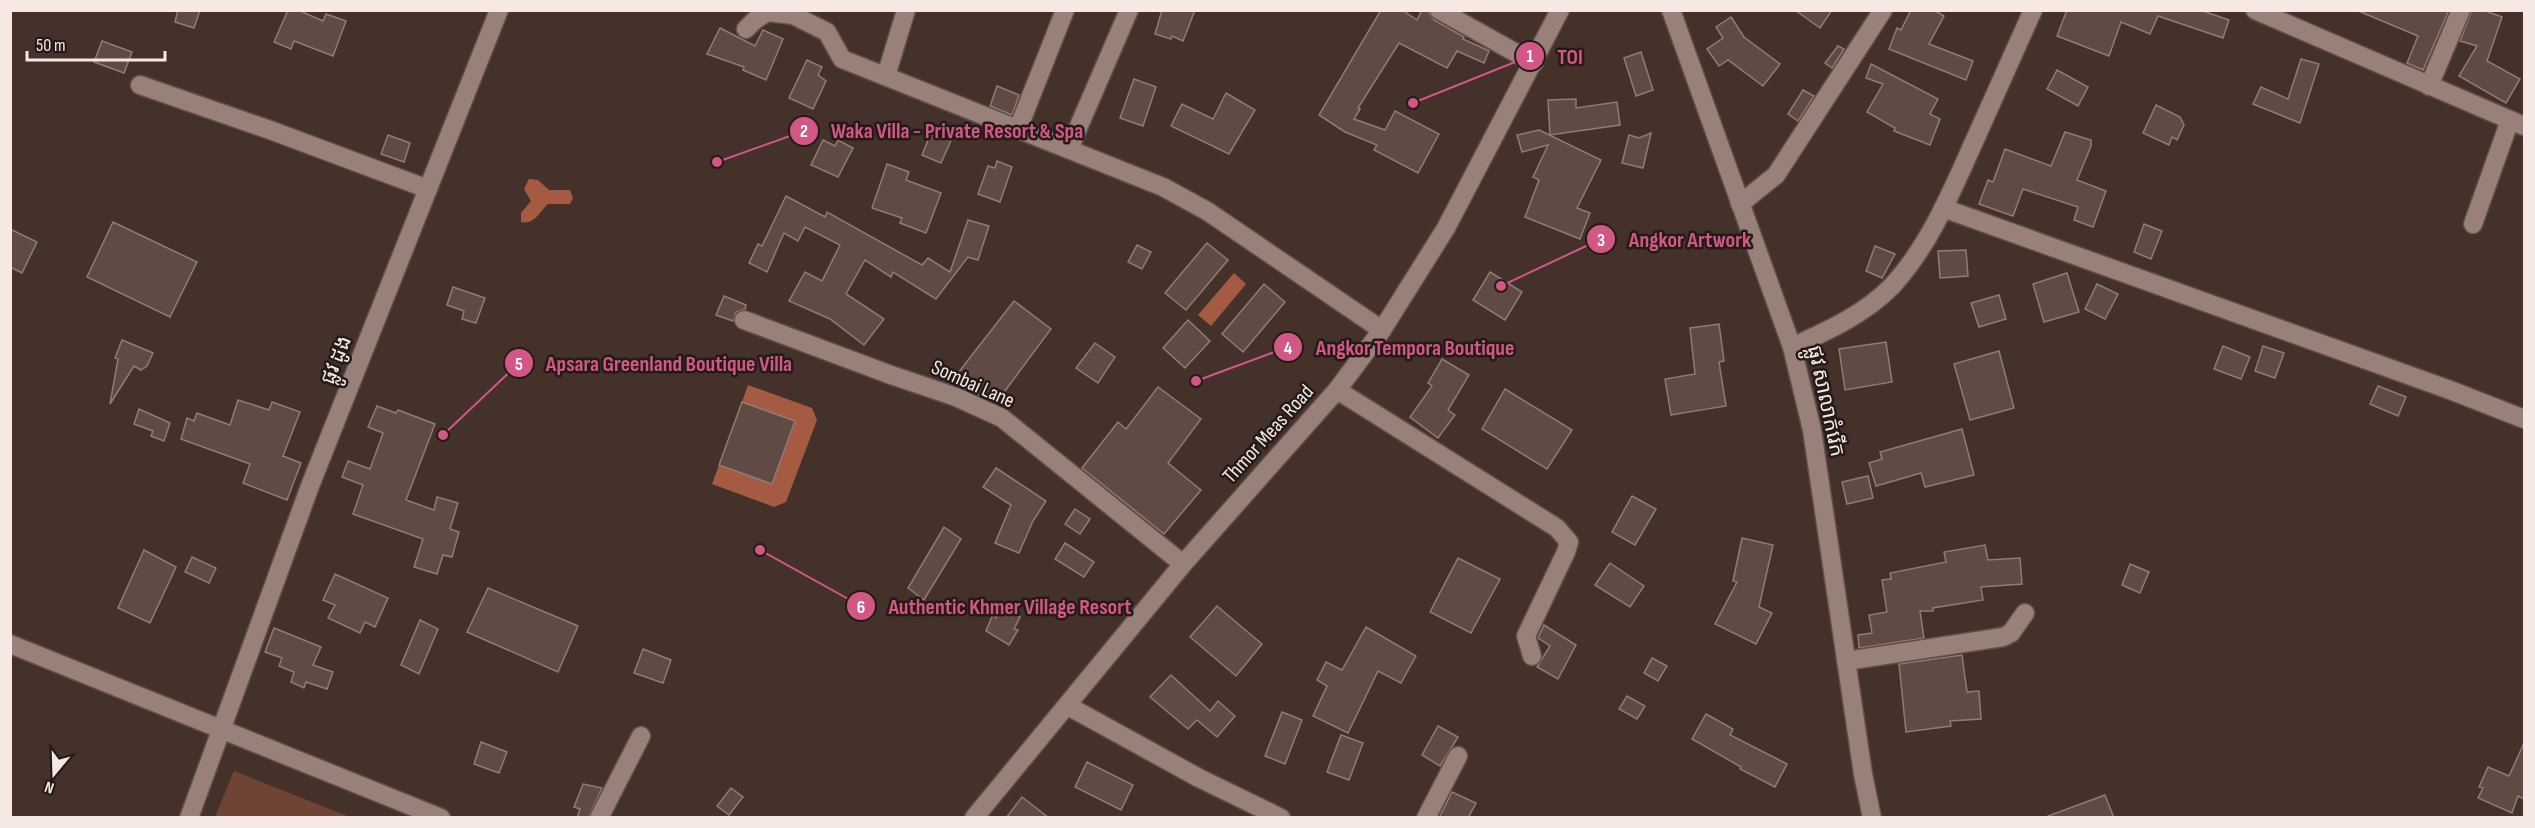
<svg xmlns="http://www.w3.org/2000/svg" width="2535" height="828" viewBox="0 0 2535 828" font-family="'Sofia Sans Condensed','Noto Sans Khmer',sans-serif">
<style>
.green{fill:#704435}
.water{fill:#a55b42}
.building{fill:#604b44;stroke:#927b73;stroke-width:1.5}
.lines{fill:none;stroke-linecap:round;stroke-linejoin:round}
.minor-casing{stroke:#5f4e49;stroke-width:21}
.minor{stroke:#998179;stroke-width:18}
.labels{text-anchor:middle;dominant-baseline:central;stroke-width:5;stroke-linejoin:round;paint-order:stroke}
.street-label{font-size:21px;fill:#f6e9e4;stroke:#241b18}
.leader{fill:none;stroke:#d25784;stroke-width:2}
.callout-dot{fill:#d25784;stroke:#241b18;stroke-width:2}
.mark-label{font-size:18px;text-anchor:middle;font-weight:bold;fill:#fff}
.callout-label{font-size:22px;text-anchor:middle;font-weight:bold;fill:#d25784;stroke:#241b18;stroke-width:5;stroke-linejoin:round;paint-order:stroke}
</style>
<rect width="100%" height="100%" fill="#44312a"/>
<path class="green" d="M234,771L350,817H215Z"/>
<g class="water">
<path d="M529,179L538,180L549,190H570L573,198L570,204H548C539,212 535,225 521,222V213L531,201L524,189Z"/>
<path d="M1234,273L1246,284L1211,326L1198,315Z"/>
<path d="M748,385L812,408L817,420L786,502L774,507L712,484L719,465L772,484L795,422L742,402Z"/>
</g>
<g class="building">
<path d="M178,10H200L194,28L175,22Z"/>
<path d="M288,10H298L323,21L326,14L346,21L333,56L294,41L291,49L274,42Z"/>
<path d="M1162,10H1195L1183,41L1172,36L1171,39L1155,34Z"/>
<path d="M1381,10H1402L1417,20L1422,10H1427L1434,20L1464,37L1463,39L1489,51L1484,63L1457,51L1447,68L1399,43L1358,108L1360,109L1354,119L1385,130L1395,111L1439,134L1418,173L1374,150L1377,145L1345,132L1319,115Z"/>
<path d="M1795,10H1832L1820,28Z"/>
<path d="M1911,10H1934L1944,16L1929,44L1973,61L1966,80L1889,49L1897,28L1901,30Z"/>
<path d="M2067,10H2200L2229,20L2223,38L2158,16L2150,34L2121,22L2109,56L2057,36Z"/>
<path d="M2356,10H2449L2423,70L2407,63L2418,36Z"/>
<path d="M2472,10H2483L2502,17L2487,61L2520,79L2506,103L2459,76L2477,46L2460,41Z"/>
<path d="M1731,17L1744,37L1780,64L1763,86L1728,60L1719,66L1707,49L1723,38L1716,27Z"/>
<path d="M720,28L755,46L763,30L783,39L766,80L743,70L744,67L707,54Z"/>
<path d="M102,41L132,52L124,73L94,62Z"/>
<path d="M1838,46L1844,49L1832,68L1825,63Z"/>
<path d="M1641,52L1653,90L1636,96L1624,58Z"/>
<path d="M2301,59L2319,64L2300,123L2253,104L2261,87L2288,99Z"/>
<path d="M807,60L822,67L818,75L826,81L813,109L789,98Z"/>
<path d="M1871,64L1938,99L1930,114L1940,119L1930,145L1894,131L1895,128L1867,112L1883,84L1866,78Z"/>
<path d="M2057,70L2088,87L2078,106L2047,89Z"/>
<path d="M1134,79L1156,87L1143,126L1120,118Z"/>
<path d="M997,86L1019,95L1012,115L990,106Z"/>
<path d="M1803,90L1814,96L1798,121L1788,114Z"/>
<path d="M1226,93L1255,110L1229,154L1171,126L1182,104L1213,119Z"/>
<path d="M1576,99V108L1617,102L1620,125L1550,135L1548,100Z"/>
<path d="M2156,105L2180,117L2184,125L2177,140L2172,137L2169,145L2143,133Z"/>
<path d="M933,128L953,136L941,163L922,155Z"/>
<path d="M1539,130L1601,160L1577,208L1590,213L1580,239L1525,217L1539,180L1533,177L1548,145L1522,152L1517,135Z"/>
<path d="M2065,132L2091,140V146L2077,180L2106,191L2093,227L2074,220L2078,207L2023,189L2013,216L1979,204L1988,180L1993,182L2005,149L2051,166Z"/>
<path d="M1651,133L1643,168L1622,163L1629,135L1639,138Z"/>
<path d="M388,135L410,143L404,162L381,154Z"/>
<path d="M823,140L835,146L838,140L853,148L838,177L811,165Z"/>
<path d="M997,161L1012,167L1000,202L978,194L988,166L995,168Z"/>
<path d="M887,164L909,172L906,180L941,193L926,233L900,223L902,218L872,208Z"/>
<path d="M786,196L825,217L827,212L922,265L928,258L950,272L968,220L989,226L978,260L968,257L936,299L893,272L891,277L865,260L846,294L884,319L864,345L830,319L789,301L805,272L822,281L840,245L805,227L798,241L784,233L767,272L749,263L758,244L762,246Z"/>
<path d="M113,222L197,262L170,317L87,277Z"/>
<path d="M2144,224L2162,231L2151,259L2134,252Z"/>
<path d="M10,229L37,242L22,273L10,267Z"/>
<path d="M1207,243L1228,260L1186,310L1165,293Z"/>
<path d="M1137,245L1151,252L1142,269L1128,262Z"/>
<path d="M1875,246L1895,254L1882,278L1866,271Z"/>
<path d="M1966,250L1968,276L1940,278L1938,251Z"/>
<path d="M1490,272L1522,292L1505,320L1473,300Z"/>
<path d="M2067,273L2079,312L2044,322L2033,284Z"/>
<path d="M1264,284L1285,302L1243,352L1222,334Z"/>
<path d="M2097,284L2118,294L2105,319L2085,309Z"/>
<path d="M453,287L485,298L476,323L462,319L464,311L447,305Z"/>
<path d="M1999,295L2006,319L1979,327L1971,303Z"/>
<path d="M724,296L746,305L745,309L736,312L733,321L716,315Z"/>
<path d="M1014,301L1051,329L996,403L951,382Z"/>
<path d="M1188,320L1210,341L1185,368L1163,348Z"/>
<path d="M1719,324L1724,361L1719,362L1726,406L1671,415L1665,379L1695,374L1690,328Z"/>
<path d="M122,340L153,353L147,366L141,370L134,366L110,404L118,359L115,358Z"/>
<path d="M1886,342L1892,382L1845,390L1839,349Z"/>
<path d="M1095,343L1115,357L1098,383L1076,368Z"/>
<path d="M2223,346L2250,357L2241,379L2214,369Z"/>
<path d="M2263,346L2284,353L2275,378L2255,371Z"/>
<path d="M1999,351L2014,408L1970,420L1954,364Z"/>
<path d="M1442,359L1469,375L1448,410L1455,415L1438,438L1410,417L1432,386L1428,383Z"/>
<path d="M2378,386L2406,397L2398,416L2370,404Z"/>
<path d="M1158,387L1201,419L1168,463L1201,490L1164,534L1082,468L1118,422L1126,429Z"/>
<path d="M1505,389L1572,430L1547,469L1482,429Z"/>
<path d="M238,400L269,410L272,402L300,412L283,456L301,463L287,500L243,483L250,464L181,439L187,418L194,421L197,413L230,425Z"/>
<path d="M742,402L795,421L772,484L719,465Z"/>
<path d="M377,406L396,413L398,410L435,424L406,500L434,510L437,497L458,503L450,529L459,532L452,557L443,555L437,574L414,567L423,539L353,514L363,485L342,477L348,461L370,469L383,433L368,427Z"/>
<path d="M139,409L170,423L164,441L151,436L153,431L134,424Z"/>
<path d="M1962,429L1974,475L1925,487L1921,473L1876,486L1869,463L1882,459L1880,452Z"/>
<path d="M996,468L1046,501L1033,521L1019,553L995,543L1011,505L983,487Z"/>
<path d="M1868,476L1873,498L1847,504L1842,482Z"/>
<path d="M1632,496L1656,509L1635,545L1612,532Z"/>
<path d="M1075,509L1090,519L1080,534L1065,524Z"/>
<path d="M944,527L961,539L924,600L908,588Z"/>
<path d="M1742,538L1773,545L1759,607L1772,613L1756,644L1715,624L1737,582L1733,581Z"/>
<path d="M1065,543L1094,562L1084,577L1055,559Z"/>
<path d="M1985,545L1988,560L2020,558L2022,584L1981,587L1983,600L1933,608V611H1920L1924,638L1859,648L1858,635L1872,633L1869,615L1887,612L1882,580L1891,579L1890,573L1946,562L1944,552Z"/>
<path d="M144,550L176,567L150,623L118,608Z"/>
<path d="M192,557L216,568L209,583L185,572Z"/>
<path d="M1458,558L1500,579L1471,633L1430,612Z"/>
<path d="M1610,563L1644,586L1630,607L1595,585Z"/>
<path d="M2130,564L2149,572L2140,593L2122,585Z"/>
<path d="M335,574L388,598L375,627L365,622L360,633L328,618L335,605L323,600Z"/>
<path d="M488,588L578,626L558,672L467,632Z"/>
<path d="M1001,606L1020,617L1014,629L1018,630L1009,645L986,631L993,614L996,618Z"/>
<path d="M1217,606L1262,644L1236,676L1190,637Z"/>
<path d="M420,620L438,629L419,674L401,665Z"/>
<path d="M1544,625L1576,645L1558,679L1537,667L1550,646L1538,638Z"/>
<path d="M1366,627L1416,656L1401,683L1378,671L1348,733L1313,716L1327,686L1317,680L1326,662L1342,670Z"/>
<path d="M274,628L321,647L313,665L333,672L327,689L306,682L304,688L291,682L294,672L279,666L282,658L265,652Z"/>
<path d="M643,649L671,660L663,683L634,673Z"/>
<path d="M1962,655L1967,692L1979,691L1981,719L1950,721L1951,726L1906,732L1899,664Z"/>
<path d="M1652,658L1667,666L1658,681L1644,673Z"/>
<path d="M1171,675L1210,711L1218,701L1235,716L1217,737L1197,720L1188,729L1150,697Z"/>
<path d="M1627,696L1645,706L1637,719L1619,709Z"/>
<path d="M1282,712L1302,720L1285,764L1265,756Z"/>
<path d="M1706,714L1733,729L1730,735L1787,764L1775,787L1740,769L1741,767L1692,739Z"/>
<path d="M1438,726L1458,737L1440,766L1422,755Z"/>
<path d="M1341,735L1363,743L1349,780L1327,772Z"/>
<path d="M481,742L507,752L499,773L474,764Z"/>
<path d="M2524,743V799L2518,796L2512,813L2478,798L2483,788L2479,787L2488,767L2509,776Z"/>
<path d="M1087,762L1133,785L1121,810L1075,787Z"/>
<path d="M583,784L602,788L588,818H577L580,809L574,807Z"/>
<path d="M731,788L743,797L729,815L717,806Z"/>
<path d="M1452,792L1476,803L1468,818H1439Z"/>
<path d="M2105,795L2114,818H2048V816Z"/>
<path d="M1022,797L1049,818H1006Z"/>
</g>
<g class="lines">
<defs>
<g id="minor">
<path d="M1439,10L1534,63"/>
<path d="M1671,10L1792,347L1812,430L1863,774L1872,818"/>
<path d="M2255,10L2524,126"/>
<path d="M746,29L755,20L767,12L793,15L827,32L842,59L1163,187L1207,211L1382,330"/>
<path d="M886,76L906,10"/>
<path d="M140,85L270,130L428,189"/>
<path d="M2429,86L2461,10"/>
<path d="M1018,129L1065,10"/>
<path d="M1069,149L1129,10"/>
<path d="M1740,204L1776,175L1883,10"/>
<path d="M1943,208L2450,390L2524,419"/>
<path d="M2473,224L2510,120"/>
<path d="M744,320L891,375L956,397L1002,418L1183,564"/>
<path d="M1792,347C1827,331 1865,314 1892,286C1929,246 1951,193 1973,144C1993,99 2013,55 2033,10"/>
<path d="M1337,390L1557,528L1569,542L1566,552L1526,636L1532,656"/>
<path d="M10,644L441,818"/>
<path d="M1846,661L2003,637L2011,633L2025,613"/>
<path d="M1068,706L1199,778L1281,818"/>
<path d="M189,818L310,486L499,10"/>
<path d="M599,818L641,736"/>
<path d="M974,818L1183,564L1337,390L1382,330L1446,228L1560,10"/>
<path d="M1426,818L1458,756"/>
</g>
</defs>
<use href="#minor" class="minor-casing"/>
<use href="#minor" class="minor"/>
</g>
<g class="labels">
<g class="street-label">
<text transform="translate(336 360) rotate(-68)">ផ្លូវ ដូង</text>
<text transform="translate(973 384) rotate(24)">Sombai Lane</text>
<text transform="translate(1826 401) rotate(78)">ផ្លូវ សាលាកំរើក</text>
<text transform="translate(1268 434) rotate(-48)">Thmor Meas Road</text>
</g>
</g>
<path class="leader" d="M1413 103L1530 56M717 162L804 131M1501 286L1601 239M1196 381L1288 347M443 435L519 363M760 550L861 606"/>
<g class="callout-dot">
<circle cx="1413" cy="103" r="6"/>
<circle cx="717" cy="162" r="6"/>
<circle cx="1501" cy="286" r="6"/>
<circle cx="1196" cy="381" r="6"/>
<circle cx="443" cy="435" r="6"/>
<circle cx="760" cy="550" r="6"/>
<circle cx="1530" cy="56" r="15"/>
<circle cx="804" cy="131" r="15"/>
<circle cx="1601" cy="239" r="15"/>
<circle cx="1288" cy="347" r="15"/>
<circle cx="519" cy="363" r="15"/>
<circle cx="861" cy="606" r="15"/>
</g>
<g class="mark-label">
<text x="1530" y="62">1</text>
<text x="804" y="137">2</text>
<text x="1601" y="246">3</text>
<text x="1288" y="354">4</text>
<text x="519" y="370">5</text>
<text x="861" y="613">6</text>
</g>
<g class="callout-label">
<text x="1570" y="64">TOI</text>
<text x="957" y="138">Waka Villa - Private Resort &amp; Spa</text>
<text x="1690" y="247">Angkor Artwork</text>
<text x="1415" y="355">Angkor Tempora Boutique</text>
<text x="669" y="371">Apsara Greenland Boutique Villa</text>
<text x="1010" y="614">Authentic Khmer Village Resort</text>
</g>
<rect width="2535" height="828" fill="none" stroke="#f6e9e4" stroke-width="24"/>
<g transform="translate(54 774) rotate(199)" stroke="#241b18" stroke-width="4.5" paint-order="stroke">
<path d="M0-4.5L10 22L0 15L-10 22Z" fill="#f6e9e4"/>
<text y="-9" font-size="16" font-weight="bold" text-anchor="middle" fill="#f6e9e4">N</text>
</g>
<path d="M27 51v9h138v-9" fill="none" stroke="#f6e9e4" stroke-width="3"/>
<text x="36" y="51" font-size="18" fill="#f6e9e4" stroke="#241b18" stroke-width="4.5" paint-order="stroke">50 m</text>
</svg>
